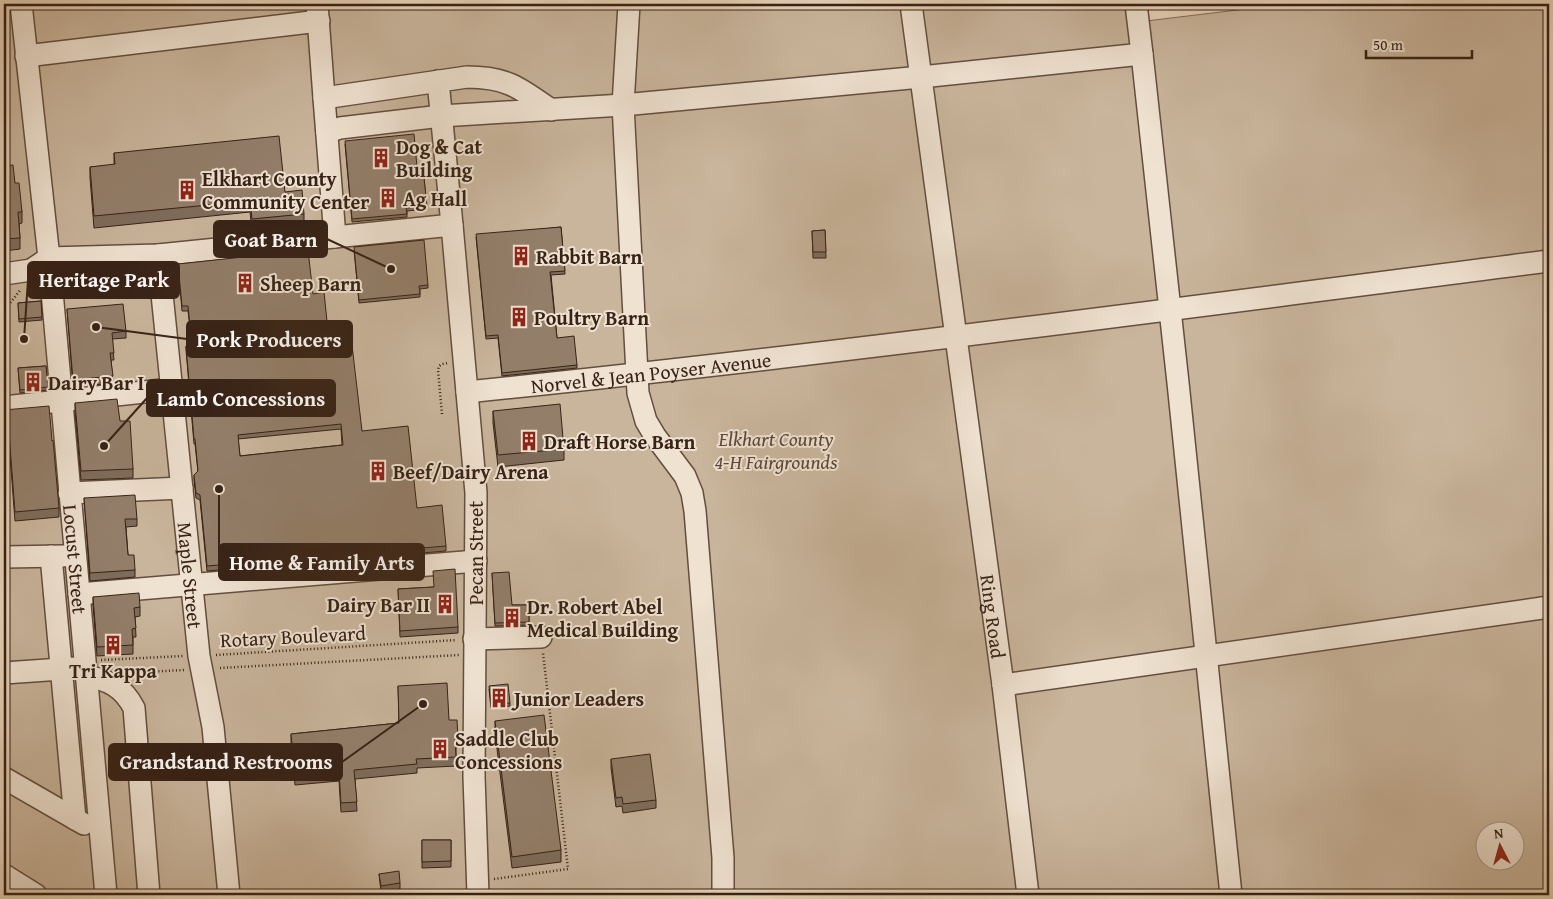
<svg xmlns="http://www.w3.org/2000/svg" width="1553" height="899" viewBox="0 0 1553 899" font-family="'Gentium Book Plus',serif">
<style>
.green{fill:#c9b59c;stroke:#806c59;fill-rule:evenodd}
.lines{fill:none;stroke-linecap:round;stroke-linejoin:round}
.minor-casing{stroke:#634e3e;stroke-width:24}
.path{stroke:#372216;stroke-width:2.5;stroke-dasharray:1 2.5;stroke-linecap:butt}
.minor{stroke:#efe2d1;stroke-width:21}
.wall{fill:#7e6c5b;stroke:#372216;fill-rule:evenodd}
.building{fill:#937e6a;stroke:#372216;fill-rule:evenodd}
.labels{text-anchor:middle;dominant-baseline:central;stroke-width:4;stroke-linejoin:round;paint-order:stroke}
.poi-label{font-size:20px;font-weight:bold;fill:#372216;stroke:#efe2d1;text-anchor:start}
.street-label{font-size:20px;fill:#372216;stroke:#efe2d1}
.park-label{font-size:20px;font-style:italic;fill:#5c4738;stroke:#efe2d1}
.leader{fill:none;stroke:#372216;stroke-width:2}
.callout-dot{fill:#372216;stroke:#efe2d1;stroke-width:2}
.callout{fill:#372216;stroke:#372216;stroke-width:2}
.callout-label{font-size:21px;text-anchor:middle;font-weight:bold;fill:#fff}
</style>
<rect width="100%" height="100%" fill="#e7d3b8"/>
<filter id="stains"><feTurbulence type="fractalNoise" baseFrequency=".004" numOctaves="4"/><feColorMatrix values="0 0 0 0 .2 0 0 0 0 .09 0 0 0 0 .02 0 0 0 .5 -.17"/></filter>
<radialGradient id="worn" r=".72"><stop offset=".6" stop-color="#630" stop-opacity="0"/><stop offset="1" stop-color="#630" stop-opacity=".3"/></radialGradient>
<path class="green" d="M4,4H1136L1138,22L1287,4H1549V895H4ZM1486,832H1516V862H1486Z"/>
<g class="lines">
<defs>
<g id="minor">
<path id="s1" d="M21,4L49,258L106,895"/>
<path d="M317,4L324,98L335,237"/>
<path d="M629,4L623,105L638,393L646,421L655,436L685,476L692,493L695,511L723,858V895"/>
<path id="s2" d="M911,4L1003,685L1028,895"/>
<path d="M1142,54C1174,334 1202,615 1231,895"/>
<path d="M26,56L319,21"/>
<path d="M438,81L452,225L476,493L474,776L478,895"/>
<path d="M324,98L467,77C507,77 520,88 551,110"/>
<path d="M327,132L340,128L441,116L623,105L921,77L1142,54L1136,4"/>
<path id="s3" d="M158,255L199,656L213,727L229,895"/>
<path d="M4,274L31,270L49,258L158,255L452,225"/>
<path id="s4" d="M467,392C829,355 1189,307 1549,261"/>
<path d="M4,407L172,389"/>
<path d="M69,493L182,488"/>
<path d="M51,556L75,819"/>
<path d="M4,557L63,556"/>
<path d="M79,594L476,561"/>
<path d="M474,639L541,637"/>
<path d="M4,673L76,668"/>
<path d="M86,676C109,680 123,687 134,708L149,895"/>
<path d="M1003,685L1549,607"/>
<path d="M4,778L84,824"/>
<path d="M4,875L36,895"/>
</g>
</defs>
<use href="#minor" class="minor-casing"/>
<g class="path">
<path d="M4,311L21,289"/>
<path d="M442,414L438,370L439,366L442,364L448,363"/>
<path d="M216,655L457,640"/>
<path d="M101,660L183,656"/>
<path d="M220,668L459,655"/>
<path d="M127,673L184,670"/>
<path d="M494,879L568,869L543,653"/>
</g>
<use href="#minor" class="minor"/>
</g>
<g class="wall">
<path d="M4,65L7,78V89L4,90L6,111V123H4Z"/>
<path d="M345,144L418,178H424L427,209L407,211V217L352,222Z"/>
<path d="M114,153L285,192L304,214V226L252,231L250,212L94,228L90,178V167L114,165Z"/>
<path d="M4,166L15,183L22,212V223L19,224L20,238V249L4,251Z"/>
<path d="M561,227L565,274L551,275L557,338L577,365V368L502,376L498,338L486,339L476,237Z"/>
<path d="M825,230L826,258H813L812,231Z"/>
<path d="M354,250L428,285V288L420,289V297L359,303Z"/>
<path d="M178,264L313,294L328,331L362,431L417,508L446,546V551L207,571L200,500L196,498L194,480V475L198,472L195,444H194L186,350V346L192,345L188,311H182ZM341,429L342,445L240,456L238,439Z"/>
<path d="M41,301L42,320L19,322L18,303Z"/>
<path d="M67,309L126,331V338L112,339L114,360H111L113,383L73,387Z"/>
<path d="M46,366L48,390L20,393L18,368Z"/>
<path d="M75,403L120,421L133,469V478L81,480L75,412Z"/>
<path d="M4,410L59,508V517L15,521L9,443H4Z"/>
<path d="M493,411L564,449V460L498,467L493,423Z"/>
<path d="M84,498L137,519V526L126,527L128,555L135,570V577L90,581Z"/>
<path d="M492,573L512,605H529V625L495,626Z"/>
<path d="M434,587L458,627V633L400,637L398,589Z"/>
<path d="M93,597L140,607V616L135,617L136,637H133V654L97,656L93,605Z"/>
<path d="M398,686L458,738V747L456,748V766L417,768V773L355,779L357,811L341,812L339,781L295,785L291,743V734L399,723Z"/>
<path d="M489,689L510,703V706L491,708Z"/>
<path d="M495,721L561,850V862L512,868L495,733Z"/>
<path d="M611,759L656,800V808L623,813L622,806L616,807L611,768Z"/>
<path d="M422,840H451V867L422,868Z"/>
<path d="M379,874L400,883V889L381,892Z"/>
</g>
<g class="building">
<path d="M4,65H6L7,78H4Z"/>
<path d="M4,84L6,111L4,112Z"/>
<path d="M414,134L418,178H424L427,206L406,208L407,214L352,219L345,141Z"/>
<path d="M279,136L285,192L302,190L304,214L252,219L250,201L94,216L90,167L115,164L114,153Z"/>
<path d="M13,165L15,183H19L22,212H18L20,238L4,239V166Z"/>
<path d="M561,227L565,271L550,272L557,338L574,336L577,365L502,373L498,335L486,336L476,234Z"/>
<path d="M825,230L826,252H813L812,231Z"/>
<path d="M424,240L428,285L419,286L420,294L359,300L354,247Z"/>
<path d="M308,250L313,294L324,292L328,331L350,328L362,431L408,426L417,508L442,505L446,546L207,566L200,495L196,493L194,475L198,471L195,439H194L186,346L192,345L188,306H182L178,264ZM341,424L343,445L240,456L238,435Z"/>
<path d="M41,301L42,317L19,319L18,303Z"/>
<path d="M123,304L126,331L112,333L114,353H110L113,376L73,380L67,309Z"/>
<path d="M46,366L48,387L20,390L18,368Z"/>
<path d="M117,399L120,421H130L133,469L81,471L75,403Z"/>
<path d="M560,404L564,449L498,455L493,411Z"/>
<path d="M49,406L52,441L53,440L59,508L15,512L9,433L4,434V410Z"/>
<path d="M135,495L137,519H125L128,555H134L135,570L90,573L84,498Z"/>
<path d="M455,569L458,627L400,631L398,589L434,587L433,571Z"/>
<path d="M509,572L512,605H529V622L495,623L492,573Z"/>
<path d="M139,593L140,607L134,608L136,628L132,629L133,645L97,647L93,597Z"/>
<path d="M447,683L449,720H457L458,738L455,739L456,757L416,759L417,764L354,770L357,802L341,803L339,772L295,776L291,734L399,723L398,686Z"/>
<path d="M508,684L510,703L491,705L489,686Z"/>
<path d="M544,715L561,850L512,857L495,721Z"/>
<path d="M650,754L656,800L623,804L622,797L616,798L611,759Z"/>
<path d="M422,840H451V861L422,862Z"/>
<path d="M399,871L400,883L381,886L379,874Z"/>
</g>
<defs>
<symbol id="building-bare" viewBox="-9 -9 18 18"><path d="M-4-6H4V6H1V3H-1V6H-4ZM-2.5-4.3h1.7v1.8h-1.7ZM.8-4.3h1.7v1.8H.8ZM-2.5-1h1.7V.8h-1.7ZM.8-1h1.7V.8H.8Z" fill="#8f2418" stroke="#efe2d1" stroke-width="2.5" paint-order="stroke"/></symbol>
</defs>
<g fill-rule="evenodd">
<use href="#building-bare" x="367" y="144" width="28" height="28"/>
<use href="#building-bare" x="173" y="176" width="28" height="28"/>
<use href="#building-bare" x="374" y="184" width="28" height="28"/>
<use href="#building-bare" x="507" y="242" width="28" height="28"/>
<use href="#building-bare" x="231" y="269" width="28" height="28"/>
<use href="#building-bare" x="505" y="303" width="28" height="28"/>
<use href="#building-bare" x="19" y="368" width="28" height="28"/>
<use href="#building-bare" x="515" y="427" width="28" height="28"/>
<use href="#building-bare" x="364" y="457" width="28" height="28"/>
<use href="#building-bare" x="431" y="590" width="28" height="28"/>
<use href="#building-bare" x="498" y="604" width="28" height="28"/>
<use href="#building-bare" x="99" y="631" width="28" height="28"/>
<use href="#building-bare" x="485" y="684" width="28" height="28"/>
<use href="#building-bare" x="426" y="735" width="28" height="28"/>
</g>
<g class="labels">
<g class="poi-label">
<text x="396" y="146">Dog &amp; Cat<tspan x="396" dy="23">Building</tspan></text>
<text x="202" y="178">Elkhart County<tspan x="202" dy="23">Community Center</tspan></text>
<text x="403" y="198">Ag Hall</text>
<text x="536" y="256">Rabbit Barn</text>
<text x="260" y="283">Sheep Barn</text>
<text x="534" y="317">Poultry Barn</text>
<text x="48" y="382">Dairy Bar I</text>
<text x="544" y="441">Draft Horse Barn</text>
<text x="393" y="471">Beef/Dairy Arena</text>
<text x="430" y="604" text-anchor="end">Dairy Bar II</text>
<text x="527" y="606">Dr. Robert Abel<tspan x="527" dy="23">Medical Building</tspan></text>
<text x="113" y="670" text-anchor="middle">Tri Kappa</text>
<text x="514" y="698">Junior Leaders</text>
<text x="455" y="738">Saddle Club<tspan x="455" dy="23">Concessions</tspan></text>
</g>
<g class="street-label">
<text stroke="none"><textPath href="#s4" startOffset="185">Norvel &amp; Jean Poyser Avenue</textPath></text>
<text transform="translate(475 553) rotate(-90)">Pecan Street</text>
<text stroke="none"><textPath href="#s1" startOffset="558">Locust Street</textPath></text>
<text stroke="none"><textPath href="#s3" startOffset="322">Maple Street</textPath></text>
<text stroke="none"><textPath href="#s2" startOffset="618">Ring Road</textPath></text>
<text transform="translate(293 636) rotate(-3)">Rotary Boulevard</text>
</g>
<g class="park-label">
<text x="776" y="438">Elkhart County<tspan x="776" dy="23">4-H Fairgrounds</tspan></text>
</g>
</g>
<path class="leader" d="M391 269L327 239M24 339L28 280M96 327L187 339M104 446L147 398M219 489L219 562M423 704L342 762"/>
<g class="callout-dot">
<circle cx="391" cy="269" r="5"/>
<circle cx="24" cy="339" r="5"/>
<circle cx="96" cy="327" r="5"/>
<circle cx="104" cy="446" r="5"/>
<circle cx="219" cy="489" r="5"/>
<circle cx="423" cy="704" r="5"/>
</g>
<g class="callout">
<rect x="214" y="221" width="113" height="36" rx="5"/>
<rect x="28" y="262" width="151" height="36" rx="5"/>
<rect x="187" y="321" width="165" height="36" rx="5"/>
<rect x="147" y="380" width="188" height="36" rx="5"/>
<rect x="219" y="544" width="205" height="36" rx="5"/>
<rect x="109" y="744" width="233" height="36" rx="5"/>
</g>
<g class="callout-label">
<text x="271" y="247">Goat Barn</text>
<text x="104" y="287">Heritage Park</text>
<text x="269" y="347">Pork Producers</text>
<text x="241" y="406">Lamb Concessions</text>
<text x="322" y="570">Home &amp; Family Arts</text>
<text x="226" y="769">Grandstand Restrooms</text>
</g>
<rect width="1553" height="899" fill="none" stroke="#e7d3b8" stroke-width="20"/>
<rect x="5" y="5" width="1543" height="889" fill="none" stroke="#372216" stroke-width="2.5"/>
<rect x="10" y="10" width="1533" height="879" fill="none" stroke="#372216"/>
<g transform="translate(1500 846) rotate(354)"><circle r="24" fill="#efe2d1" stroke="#a59586"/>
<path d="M0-4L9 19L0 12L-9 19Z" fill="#8f2418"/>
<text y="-8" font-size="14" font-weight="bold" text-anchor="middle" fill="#372216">N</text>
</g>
<path d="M1366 50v8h106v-8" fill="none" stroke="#372216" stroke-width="2.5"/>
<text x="1373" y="50" font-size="15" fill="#372216" stroke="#efe2d1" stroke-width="4" paint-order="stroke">50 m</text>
<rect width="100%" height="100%" filter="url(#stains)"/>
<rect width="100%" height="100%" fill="url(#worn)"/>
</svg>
